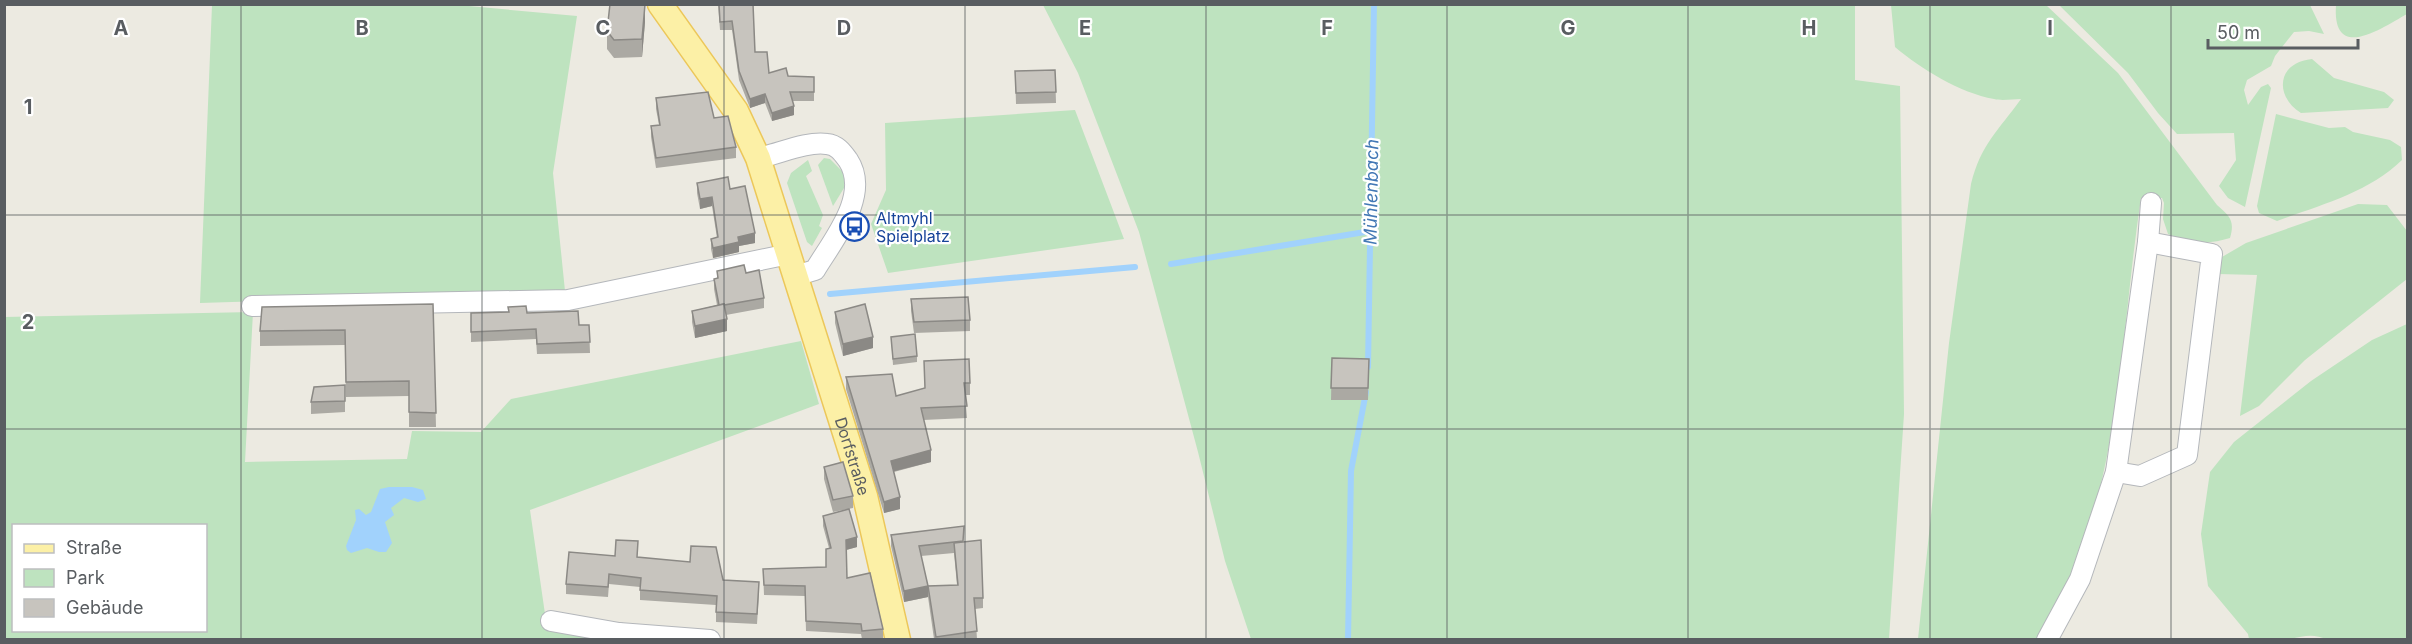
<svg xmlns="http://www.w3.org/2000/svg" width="2412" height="644" viewBox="0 0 2412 644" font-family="Inter,sans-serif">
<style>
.green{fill:#bee3bf;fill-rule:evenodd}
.water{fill:#a1d2fc}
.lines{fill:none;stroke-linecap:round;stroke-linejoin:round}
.stream{stroke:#a1d2fc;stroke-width:6}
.minor-casing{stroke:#b4b7bb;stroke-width:22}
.major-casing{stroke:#ecc75a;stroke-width:27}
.minor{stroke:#fff;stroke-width:20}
.major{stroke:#fcf0a6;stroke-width:24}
.wall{fill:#aba9a3;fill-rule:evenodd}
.shaded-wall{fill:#8b8985}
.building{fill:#c7c4be;stroke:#8b8985;stroke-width:1.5}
.grid{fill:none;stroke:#595d61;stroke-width:1.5;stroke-opacity:0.55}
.labels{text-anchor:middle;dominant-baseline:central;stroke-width:4.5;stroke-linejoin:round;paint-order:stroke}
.transit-label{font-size:16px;fill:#164399;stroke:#fff;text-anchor:start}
.street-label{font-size:16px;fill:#595d61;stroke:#fff}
.water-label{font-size:18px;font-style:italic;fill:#4278b5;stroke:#fff}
.grid-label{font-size:20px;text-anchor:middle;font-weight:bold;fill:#595d61;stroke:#fff;stroke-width:4.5;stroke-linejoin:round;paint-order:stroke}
</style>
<rect width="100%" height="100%" fill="#eceae1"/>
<g class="green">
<path d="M447,4L577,16L553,173L565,291L200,303L212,5Z"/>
<path d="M1043,5H1855V80L1900,86L1904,414L1889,639H1251L1225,561L1198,452L1139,232L1078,73Z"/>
<path d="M1891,5H2046L2118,73L2217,205C2230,216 2235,221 2230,238C2208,245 2190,243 2168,234L2163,219L2164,203L2162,198H2141C2123,315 2122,437 2082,549C2071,581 2054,610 2037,639H1918L1949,343L1971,184C1981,144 1998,131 2021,99C2013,99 2002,101 1994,99C1960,93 1921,69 1895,47Z"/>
<path d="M2059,5H2310L2324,34L2309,31L2294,32L2275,56L2271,66L2247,80L2244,90L2248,105L2261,87L2268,84L2271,88L2245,207L2228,198L2219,186L2236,160L2234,133L2177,134L2158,113L2128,73Z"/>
<path d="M2336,5H2407V14C2382,28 2332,63 2336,5Z"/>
<path d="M2312,59L2334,78L2384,92L2394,100L2388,108L2301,113C2273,95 2278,62 2312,59Z"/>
<path d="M1075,110L1124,239L888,273L871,224L886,190L885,123Z"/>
<path d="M2276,114L2329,128L2345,127L2353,132L2390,140L2401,147L2402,160C2368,193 2320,205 2277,221L2259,213L2257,206Z"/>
<path d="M824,158L830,159L844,173V188L833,206L818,165Z"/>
<path d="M808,160L812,171L806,176L823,215L819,226L822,228L812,246L807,242L787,183L791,173Z"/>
<path d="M2358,204L2387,205L2407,231V279L2305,360L2259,406L2240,416L2257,275L2218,274L2222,257L2246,243Z"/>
<path d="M253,312L245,462L407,459L412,431L481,432L511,399L801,341L819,404L530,510L545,614L608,639H5L4,317ZM14,526H206V630H14Z"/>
<path d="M2407,324V639L2328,640C2313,633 2305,636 2290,639C2277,642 2262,640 2249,639L2248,634L2208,586L2201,534L2210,472L2234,442L2311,381L2372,340Z"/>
</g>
<path class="water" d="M389,487H412L423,490L426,499L418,502L404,498L391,508L394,515L385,522L392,543L386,552H379L367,548L351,553L347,550L346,546L356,520L355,510L359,509L366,515L371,512L380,489Z"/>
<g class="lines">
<g class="stream">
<path d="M1171,264L1371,231"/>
<path d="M830,294L1135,267"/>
<path d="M1368,367L1374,4"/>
<path d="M1348,640L1351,471L1366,392"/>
</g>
<defs>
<g id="minor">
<path d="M758,158C779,154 806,141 827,144C837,145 842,152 848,160C871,195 833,240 815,270L795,276"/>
<path d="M252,306L568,300L789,254"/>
<path d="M2116,472L2140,476L2187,455L2212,254L2148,242"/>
<path d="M551,621L619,633"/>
<path d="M619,640V633L710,640"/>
<path d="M2047,640L2080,579L2116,472L2148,242L2151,203"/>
</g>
<g id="major">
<path id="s1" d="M660,4L736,111L758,158L865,496L898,640"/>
</g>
</defs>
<use href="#minor" class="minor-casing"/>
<use href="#major" class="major-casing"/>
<use href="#minor" class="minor"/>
<use href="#major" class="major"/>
</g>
<g class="wall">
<path d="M718,4H753L755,52L769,73L788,76L814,77V101H792L794,115L772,121L765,103L750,108L739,80L732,30H720Z"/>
<path d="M645,22L642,57L614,58L607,49V31Z"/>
<path d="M1055,70L1056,103L1016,104L1015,71Z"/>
<path d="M656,98L714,118L736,147V158L656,168L651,137V126L659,125L656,109Z"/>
<path d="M697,183L730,189L755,243L739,246V252L713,258L711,249V239L717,238L712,206L700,209L697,193Z"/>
<path d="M717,271L746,273L764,298V308L726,315L727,331L695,338L692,322V311L717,305L714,289V279L717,278Z"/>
<path d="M911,299L970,320V331L914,333L911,311Z"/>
<path d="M433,304L436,427H409V396L346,397L345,345L260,346V331Z"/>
<path d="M508,312L527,313L579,325H589L590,353L537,354L536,339L471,342V313Z"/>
<path d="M835,312L873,348L843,356L835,323Z"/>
<path d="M891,337L917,356V362L893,365Z"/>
<path d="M1332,358L1369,359L1368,400H1331Z"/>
<path d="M924,361L970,383V395H965L967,418L923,420L931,462L894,472L900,509L884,513L846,389V377L896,396L925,389Z"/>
<path d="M345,385V412L311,414V402Z"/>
<path d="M824,467L853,496V508L833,512L824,479Z"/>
<path d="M823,516L857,547L846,550L847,578L883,629V639H862L861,634L806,631L805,596L764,595L763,569L826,567L829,548L823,526Z"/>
<path d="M964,526L963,542L983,598V608L975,609L977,639H934L928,597L904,602L891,546V535ZM954,553L957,585L928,586L921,556Z"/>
<path d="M638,557L723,580L759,592L757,624L716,622V605L640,600V587L609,584L608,597L566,594V584Z"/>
</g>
<g class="shaded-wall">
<path d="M645,4V22L642,57V39Z"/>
<path d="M765,94V103L750,108V99Z"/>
<path d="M794,106V115L772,121V113Z"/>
<path d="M712,197V206L700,209V199Z"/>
<path d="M755,233V243L739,246V252L713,258V248L738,237Z"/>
<path d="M727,319V331L695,338V326Z"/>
<path d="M873,337V348L843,356V344Z"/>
<path d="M931,450V462L891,472V461Z"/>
<path d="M900,497V509L884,513V502Z"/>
<path d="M857,537V547L846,550V540Z"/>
<path d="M928,586V597L904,602V591Z"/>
</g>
<g class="building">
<path d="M610,4H645L642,39L614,40L607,31Z"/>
<path d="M719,4H753L755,52H767L769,73L786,68L788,76L814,77V92H790L794,106L772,113L765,94L750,99L739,71L732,21L720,22Z"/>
<path d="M1055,70L1056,92L1016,93L1015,71Z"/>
<path d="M708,92L714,118L728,116L736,147L656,158L651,126L660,125L656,98Z"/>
<path d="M728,177L730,189L745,186L755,233L738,237L739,242L713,248L711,239L718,237L712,197L700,199L697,183Z"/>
<path d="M744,265L746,273L759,270L764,298L724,305V304L719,305L714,279L718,278L717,271Z"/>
<path d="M968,297L970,320L914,322L911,299Z"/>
<path d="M433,304L436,413L409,412V381L346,382L345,330L260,331L262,307Z"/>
<path d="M724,304L727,319L695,326L692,311Z"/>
<path d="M865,304L873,337L843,344L835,312Z"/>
<path d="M526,306L527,313L578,311L579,325H589L590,342L537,344L536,329L471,332V313L509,312L508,307Z"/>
<path d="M915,334L917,356L893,359L891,337Z"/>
<path d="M1332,358L1369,359L1368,388H1331Z"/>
<path d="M969,359L970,383H964L967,406L921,408L931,450L891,461L900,497L884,502L846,377L892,374L896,396L925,388L924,361Z"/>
<path d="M345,385V401L311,402L314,387Z"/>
<path d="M843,462L853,496L833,500L824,467Z"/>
<path d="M849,509L857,537L846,540L847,578L870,573L883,629L862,631L861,624L806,621L805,586L764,585L763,569L826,567V549L831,548L823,516Z"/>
<path d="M964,526L963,541L919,546L928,586L904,591L891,535Z"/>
<path d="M616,540L638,541L637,557L690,562L691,546L716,547L723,580L759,582L757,614L716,612L717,596L640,590L641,578L609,574L608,587L566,584L569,552L615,556Z"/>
<path d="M981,540L983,598H974L977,631L936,637L928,586L958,585L954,543Z"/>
</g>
<path class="grid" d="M241,4V640M482,4V640M724,4V640M965,4V640M1206,4V640M1447,4V640M1688,4V640M1930,4V640M2171,4V640M4,215H2408M4,429H2408"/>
<defs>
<symbol id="bus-ring" viewBox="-11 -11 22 22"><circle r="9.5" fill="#fff" stroke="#1a4fb4" stroke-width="1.5"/><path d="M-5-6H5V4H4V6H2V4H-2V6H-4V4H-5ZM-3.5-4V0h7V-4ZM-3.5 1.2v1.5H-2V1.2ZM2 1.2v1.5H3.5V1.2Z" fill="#1a4fb4"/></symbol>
</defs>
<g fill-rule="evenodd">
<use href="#bus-ring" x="838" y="210" width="33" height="33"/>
</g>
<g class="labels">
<g class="transit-label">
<text x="876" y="218">Altmyhl<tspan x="876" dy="18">Spielplatz</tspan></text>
</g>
<g class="street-label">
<text stroke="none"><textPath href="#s1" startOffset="496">Dorfstraße</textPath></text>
</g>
<g class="water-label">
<text transform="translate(1371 192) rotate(-89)">Mühlenbach</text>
</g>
</g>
<g class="grid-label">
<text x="121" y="35">A</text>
<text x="362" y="35">B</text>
<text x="603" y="35">C</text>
<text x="844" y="35">D</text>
<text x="1085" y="35">E</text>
<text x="1327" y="35">F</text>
<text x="1568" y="35">G</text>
<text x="1809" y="35">H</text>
<text x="2050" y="35">I</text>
<text x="28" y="114">1</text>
<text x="28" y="329">2</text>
</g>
<rect width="2412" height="644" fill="none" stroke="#595d61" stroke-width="12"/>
<rect x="12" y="524" width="195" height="108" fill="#ffffff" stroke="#bdbec0" stroke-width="1.5"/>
<rect x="24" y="544" width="30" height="9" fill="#fcf0a6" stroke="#bdbec0" stroke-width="1.5"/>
<text x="66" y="554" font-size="18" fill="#595d61">Straße</text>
<rect x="24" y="569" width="30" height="18" fill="#bee3bf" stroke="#bdbec0" stroke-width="1.5"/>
<text x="66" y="584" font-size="18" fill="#595d61">Park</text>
<rect x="24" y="599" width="30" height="18" fill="#c7c4be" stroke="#bdbec0" stroke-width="1.5"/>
<text x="66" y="614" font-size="18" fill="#595d61">Gebäude</text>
<path d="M2208 39v9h150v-9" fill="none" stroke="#595d61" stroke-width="3"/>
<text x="2217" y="39" font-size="18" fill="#595d61" stroke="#ffffff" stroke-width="4.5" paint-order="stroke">50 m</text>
</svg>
